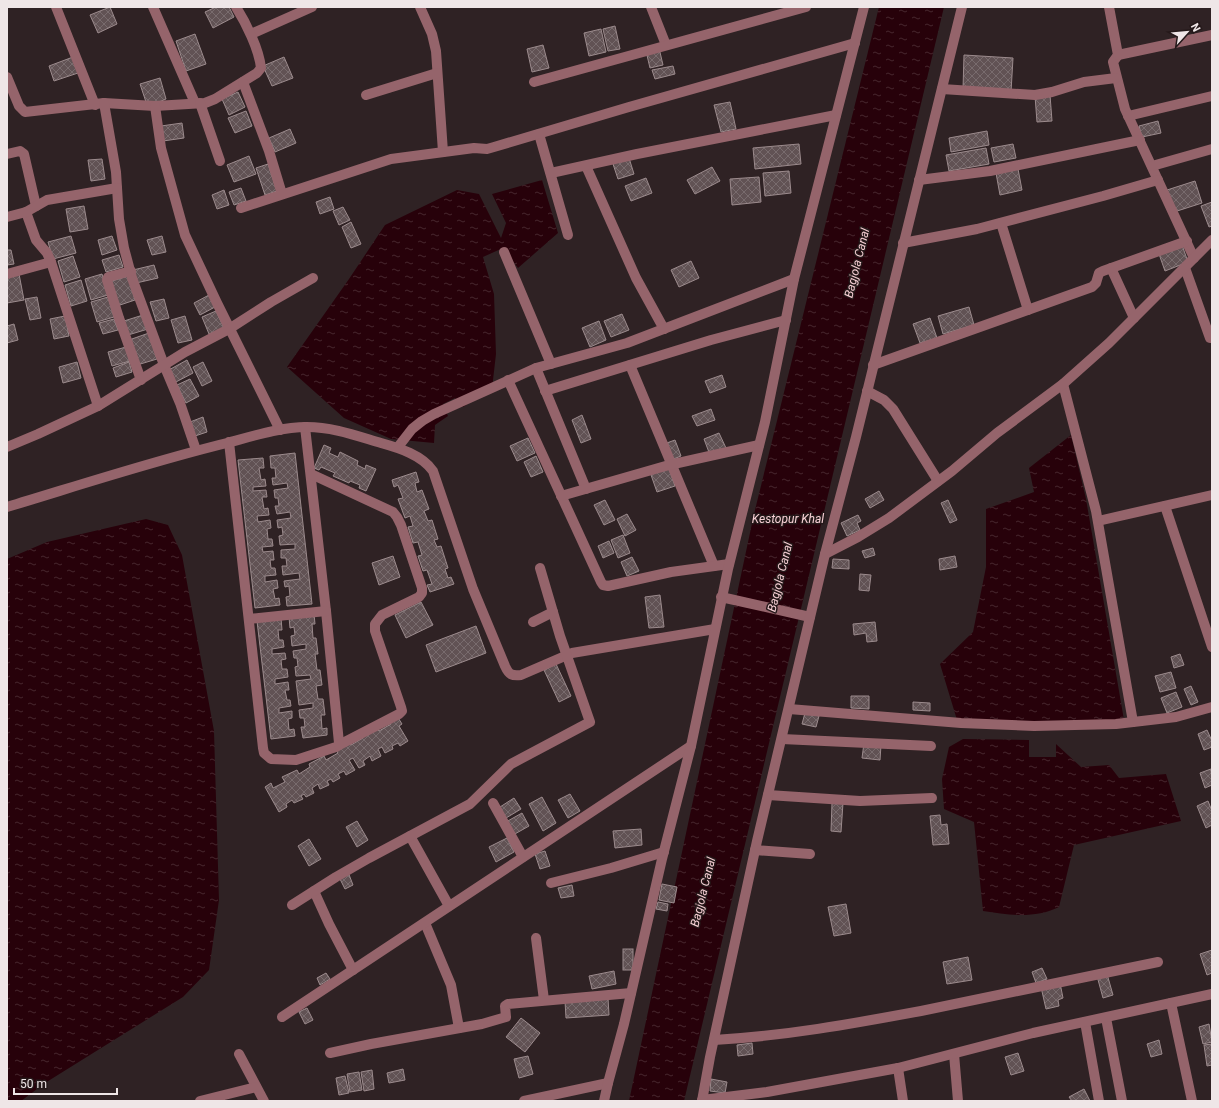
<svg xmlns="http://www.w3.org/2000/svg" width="1219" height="1108" viewBox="0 0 1219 1108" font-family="Roboto,sans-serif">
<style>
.water{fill:url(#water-ripples)}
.building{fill:url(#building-cross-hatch);stroke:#9c8b8d}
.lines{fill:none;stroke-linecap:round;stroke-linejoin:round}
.minor{stroke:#95646b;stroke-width:10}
.labels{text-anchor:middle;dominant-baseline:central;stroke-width:3;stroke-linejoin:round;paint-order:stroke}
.water-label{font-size:12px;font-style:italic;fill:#f8d0d5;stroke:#25191a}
</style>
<defs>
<pattern id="water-ripples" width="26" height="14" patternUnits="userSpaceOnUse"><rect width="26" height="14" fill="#27010a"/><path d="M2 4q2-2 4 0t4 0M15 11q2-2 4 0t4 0" fill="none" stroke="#47262e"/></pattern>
<pattern id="building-cross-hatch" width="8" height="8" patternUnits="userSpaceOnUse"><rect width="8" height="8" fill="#615254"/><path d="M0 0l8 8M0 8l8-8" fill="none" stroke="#786b6d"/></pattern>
</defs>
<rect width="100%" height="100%" fill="#2f2224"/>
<g class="water">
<path d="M879,7H944L684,1101H629L754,514Z"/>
<path d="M542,180L558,233L518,268L503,248L483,257L494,294L496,354L492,389L463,407L455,398L443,404L448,416L435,425L434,443L391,439L344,418L287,367L349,279L385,225L457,190L479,194L501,238L506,223L492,194Z"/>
<path d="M1071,435L1086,499L1124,720L1041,725L957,720L940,664L973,632L986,567V509L1034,492L1029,468Z"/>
<path d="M146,519L168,525L182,555L214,731L219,900L209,970L183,997L45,1083L21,1101H7V559L47,542Z"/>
<path d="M963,739L1029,740V757H1056V744L1081,767L1109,765L1119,778L1166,774L1181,821L1074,845L1059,907C1035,919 1008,915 983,911L974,822L944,809L942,779L949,747Z"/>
</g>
<g class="building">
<path d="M110,7L117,24L98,33L90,15Z"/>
<path d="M216,7H229L234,17L213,28L205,12Z"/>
<path d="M615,26L620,49L608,51L603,29Z"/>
<path d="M601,29L606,52L589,56L584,33Z"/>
<path d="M195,34L206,64L186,71L176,41Z"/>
<path d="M543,45L549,68L532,72L527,49Z"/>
<path d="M659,48L663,65L650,68L646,51Z"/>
<path d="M964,55L1013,58L1011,92L963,89Z"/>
<path d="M73,57L78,73L54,81L49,66Z"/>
<path d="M284,57L293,78L272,86L263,66Z"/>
<path d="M673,66L675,74L655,79L652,70Z"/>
<path d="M160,78L166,99L159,102H146L140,84Z"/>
<path d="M238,92L245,107L229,115L222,99Z"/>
<path d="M1050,95L1052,121L1037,122L1035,96Z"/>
<path d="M730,102L736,129L721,132L714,105Z"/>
<path d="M246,111L252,126L235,133L228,118Z"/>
<path d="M1158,121L1161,133L1142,137L1139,126Z"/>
<path d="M182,123L184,138L163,141L161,126Z"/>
<path d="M290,129L296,143L275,152L269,138Z"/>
<path d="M987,131L989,145L951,152L949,138Z"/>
<path d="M799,144L801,164L755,169L753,148Z"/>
<path d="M1013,144L1016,158L994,162L991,148Z"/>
<path d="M986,148L989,164L949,171L946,155Z"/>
<path d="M249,156L256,174L234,182L227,165Z"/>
<path d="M629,158L634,174L618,179L613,164Z"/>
<path d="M102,159L105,179L91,181L88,160Z"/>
<path d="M268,164L277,191L265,195L256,168Z"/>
<path d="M712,167L720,181L695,194L687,180Z"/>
<path d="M1018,169L1022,190L1000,195L996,173Z"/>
<path d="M789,171L791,193L765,196L763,173Z"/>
<path d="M759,177L761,202L732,205L730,179Z"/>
<path d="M646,178L652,193L631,201L625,186Z"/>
<path d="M1195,181L1202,203L1174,212L1167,190Z"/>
<path d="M241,188L246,201L234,205L229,192Z"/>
<path d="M224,190L229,205L217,209L212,195Z"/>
<path d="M330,197L334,209L320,214L316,202Z"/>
<path d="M1212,202V226L1209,227L1201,206Z"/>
<path d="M84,206L88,229L70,232L66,209Z"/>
<path d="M343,207L350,220L339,225L333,211Z"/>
<path d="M351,222L361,244L351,248L342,227Z"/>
<path d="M71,236L76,253L53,259L48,242Z"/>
<path d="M112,236L117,250L102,255L98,240Z"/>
<path d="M162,236L166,252L152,255L147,240Z"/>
<path d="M1182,245L1188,262L1165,271L1159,254Z"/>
<path d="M7,250H11L14,264L7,265Z"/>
<path d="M119,255L123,267L106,272L102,260Z"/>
<path d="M73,256L80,277L64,282L58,261Z"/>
<path d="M691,261L699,278L679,287L671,270Z"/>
<path d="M154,265L158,278L136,283L133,270Z"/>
<path d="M19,274L24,300L7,303V277Z"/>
<path d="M102,274L108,295L91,300L85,279Z"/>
<path d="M128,276L135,300L117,306L109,282Z"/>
<path d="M81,280L87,301L71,306L65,285Z"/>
<path d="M209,295L215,307L200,315L194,303Z"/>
<path d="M37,297L41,318L30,320L25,299Z"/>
<path d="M108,297L114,317L97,322L91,302Z"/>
<path d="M164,299L169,318L156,321L150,302Z"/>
<path d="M969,307L974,325L943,334L938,316Z"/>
<path d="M216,311L224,328L209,334L202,317Z"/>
<path d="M622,314L629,330L611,337L604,321Z"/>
<path d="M143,315L148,329L128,335L124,321Z"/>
<path d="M65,316L69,336L54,339L50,319Z"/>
<path d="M185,316L192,340L178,343L171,320Z"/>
<path d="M930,318L937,338L920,343L913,324Z"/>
<path d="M114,319L118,330L103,334L99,323Z"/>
<path d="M599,321L606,340L590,347L582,328Z"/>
<path d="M14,324L18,340L7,343V326Z"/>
<path d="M149,333L157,359L137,365L129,340Z"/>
<path d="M126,347L130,361L112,366L108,352Z"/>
<path d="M187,360L193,373L174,383L167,371Z"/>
<path d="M77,362L81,378L63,383L59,367Z"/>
<path d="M129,362L132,372L116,377L113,368Z"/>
<path d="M203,362L212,381L202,386L193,367Z"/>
<path d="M722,375L726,387L710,393L705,381Z"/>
<path d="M190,379L199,396L186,403L177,385Z"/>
<path d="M711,409L715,420L697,426L692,416Z"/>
<path d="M582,415L591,439L581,443L572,420Z"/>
<path d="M203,417L207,432L195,436L190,422Z"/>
<path d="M719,433L726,448L710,455L704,439Z"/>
<path d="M528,438L535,453L517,461L510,446Z"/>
<path d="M675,440L681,456L671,460L664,444Z"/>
<path d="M324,445L331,448L329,453L338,457L340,452L358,461L357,465L365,469L366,465L376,469L366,491L359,488L360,485L350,481L349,483L333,476L335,473L321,467L319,470L314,468Z"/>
<path d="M295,453L312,604L287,606L286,597L290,596L289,586L285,587L284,581L300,579L299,573L283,575L282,566H287L286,558H281V550L295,549V544L280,545L279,536L283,535L282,527L278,528L277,520L291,518L290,512L277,514L275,506H279L278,498H275L274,490L288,488L287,483L273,485L272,478H276L275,468H271L270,456Z"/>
<path d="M536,456L543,472L531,477L524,462Z"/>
<path d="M263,458L264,468H259L261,480L265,479L266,486L253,487V491L266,490L267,497H262L264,509L268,508L269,515L257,516L258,522L270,520L271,528L267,529L268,539H272L273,546L262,547L263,552L273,551L274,560H270L271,568H275L276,575L265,576V582L277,580L278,588L273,589L275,599L279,598L280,605L255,608L238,460Z"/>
<path d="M668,466L675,486L657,492L650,472Z"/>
<path d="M416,472L419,482L415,483L417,492L422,490L429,509L424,511L428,521L432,520L438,539L434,540L437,547L441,546L448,568L445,569L448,578L451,577L454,584L430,592L427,585L432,584L427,570L423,571L418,556L422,555L418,542L413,543L408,527L413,526L410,516L405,518L398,499L403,498L398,485L394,487L392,480Z"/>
<path d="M879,491L884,500L870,508L865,499Z"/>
<path d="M605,500L615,520L604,525L594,505Z"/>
<path d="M948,500L957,520L950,523L941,503Z"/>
<path d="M627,514L636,530L625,536L617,519Z"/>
<path d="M858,515L861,521L857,523L860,530L847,536L841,523Z"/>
<path d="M623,535L630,553L618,558L611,540Z"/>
<path d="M609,541L614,553L603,558L598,546Z"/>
<path d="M873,548L875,555L865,558L862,551Z"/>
<path d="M393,556L400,577L379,585L372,563Z"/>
<path d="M955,556L957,567L940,570L939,559Z"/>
<path d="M632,557L639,571L627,576L621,562Z"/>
<path d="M833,559L849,560V569L832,568Z"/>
<path d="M860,574L871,575L869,591L859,590Z"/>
<path d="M660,595L664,627L649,628L645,597Z"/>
<path d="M421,602L433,625L406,638L395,615Z"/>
<path d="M314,614L315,624H312L313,638H316L318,654H315L317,670H320L322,685L316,686L318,699H323L325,715H321L322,729L327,728V735L303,738L301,727H305L304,718H300L299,710L313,708V703L299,705L296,681L311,679L310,675L296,676L295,667L298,666L297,658H294L293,651L306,649V644L292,646L291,636L295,635L294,627L290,628L289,617Z"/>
<path d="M281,618L282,630H278L279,640H283L284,647L272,649V654L285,653L286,659L281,660L282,669H287L288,677L275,679V684L288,682L289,690H285L287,700H290L291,706L279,708V713L292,711V718L288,719L289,730L294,729L295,736L271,739L257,621Z"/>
<path d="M875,622L877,641L867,642L866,633L854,635L853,624Z"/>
<path d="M476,626L486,653L436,672L426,645Z"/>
<path d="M1180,654L1184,665L1174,668L1171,657Z"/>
<path d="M556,664L571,696L559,702L544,670Z"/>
<path d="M1171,672L1176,688L1160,692L1155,676Z"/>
<path d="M1191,686L1198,702L1191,705L1184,689Z"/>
<path d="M1176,692L1182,707L1167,713L1161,698Z"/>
<path d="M851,696H869V709L851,708Z"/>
<path d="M913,702L930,703V711L913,710Z"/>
<path d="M805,713L819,716L816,727L802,724Z"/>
<path d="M397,716L402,724L399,726L408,741L400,746L398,743L392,746L393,749L385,753L382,747L378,749L381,756L372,761L370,756L363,761L365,765L359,768L353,758L349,760L355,770L346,775L344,771L338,774L340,778L333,782L331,779L327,781L329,785L320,789L318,784L312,788L314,793L306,797L304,794L301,796L303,799L294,803L292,800L286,804L287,807L279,812L265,787L271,783L273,788L285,782L282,777L297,770L299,774L310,767L309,764L324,756L326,760L338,753L336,750L350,742L351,745L363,738L362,735L376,727L379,731L391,724L389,721Z"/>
<path d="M1207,730L1212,741V747L1204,750L1198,734Z"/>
<path d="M864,743L881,745L880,760L862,758Z"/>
<path d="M1211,769L1212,785L1205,788L1200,773Z"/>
<path d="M570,794L580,811L568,818L558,800Z"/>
<path d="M542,797L556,823L543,831L529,804Z"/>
<path d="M514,798L521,809L506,818L500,807Z"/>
<path d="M1208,801L1212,811V825L1206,828L1197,806Z"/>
<path d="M832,803H843L841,832L831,831Z"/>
<path d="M522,813L529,826L513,835L506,822Z"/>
<path d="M940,815L941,825L947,824L949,844L933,845L930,816Z"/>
<path d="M357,821L368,840L357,847L346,827Z"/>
<path d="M641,829L642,845L615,848L613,831Z"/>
<path d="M507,838L514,852L496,862L489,847Z"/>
<path d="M309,839L321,859L309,866L298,846Z"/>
<path d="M545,851L550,866L540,869L535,854Z"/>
<path d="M348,872L353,885L345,889L339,877Z"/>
<path d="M662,884L677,887L674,903L659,900Z"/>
<path d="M572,885L574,896L561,898L558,888Z"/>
<path d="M658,902L668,904L667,911L656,909Z"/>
<path d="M846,904L851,933L834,936L828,907Z"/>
<rect x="623" y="949" width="10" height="21"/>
<path d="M1212,950V973L1207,975L1200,954Z"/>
<path d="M968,957L972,980L947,984L943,962Z"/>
<path d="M1042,968L1047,979L1036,983L1032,972Z"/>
<path d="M614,971L616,984L592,989L589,976Z"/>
<path d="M326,973L330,979L320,985L317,978Z"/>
<path d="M1107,974L1113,995L1103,998L1097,976Z"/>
<path d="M1060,983L1063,998L1058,1000L1059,1006L1046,1009L1041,987Z"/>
<path d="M608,998L609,1015L566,1018L565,1001Z"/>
<path d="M307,1008L313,1020L305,1024L299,1012Z"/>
<path d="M521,1018L540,1033L525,1052L506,1037Z"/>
<path d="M1209,1024L1212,1042L1203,1044L1199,1027Z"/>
<path d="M1159,1040L1162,1054L1151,1057L1147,1044Z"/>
<path d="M752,1043L753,1054L738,1056L737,1045Z"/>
<path d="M1212,1044V1065L1207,1066L1204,1045Z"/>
<path d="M1018,1053L1024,1071L1011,1075L1005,1057Z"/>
<path d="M528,1056L533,1074L519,1078L514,1059Z"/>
<path d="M403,1069L405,1080L389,1083L387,1073Z"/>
<path d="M372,1070L374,1089L364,1091L361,1072Z"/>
<path d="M359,1072L362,1090L350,1092L347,1074Z"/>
<path d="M345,1076L349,1093L339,1095L336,1078Z"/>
<path d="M711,1079L727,1082L725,1093L710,1091Z"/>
<path d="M1084,1089L1090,1101H1072L1069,1097Z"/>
</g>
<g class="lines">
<g class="minor">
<path d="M56,7L95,105"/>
<path d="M153,7L195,103"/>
<path d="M420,7L432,34L436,51L443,152"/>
<path d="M651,7L666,45"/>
<path d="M1109,7L1118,55L1113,62L1125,109L1194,258"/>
<path d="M251,34L312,7"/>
<path d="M1118,55L1212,35"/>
<path d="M7,77L19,106L25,112L104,103L155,106L205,103L215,99L257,73L261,68C259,49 246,23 236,7"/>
<path d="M243,82L269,151L282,194"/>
<path d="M534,82L806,7"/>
<path d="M942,89L1035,95L1052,92L1084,82L1116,78"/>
<path d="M366,95L437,73"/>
<path d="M104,103L116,172L119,219L124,248L132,278L164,365L180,403L196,450"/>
<path d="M200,103L220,161"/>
<path d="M155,106L161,148L185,235L217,303L280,430"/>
<path d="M1128,116L1212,96"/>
<path d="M539,134L568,235"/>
<path d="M7,154L20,151L24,154L36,206"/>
<path d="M586,166L636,278L664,329"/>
<path d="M1152,166L1212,149"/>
<path d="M551,173L637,154L836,115"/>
<path d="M919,180L990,171L1140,140"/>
<path d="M241,208L391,159L474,148L487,149L494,147L629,107L855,43"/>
<path d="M26,212L36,240L47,253L51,262L98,406"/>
<path d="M7,217L26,212L47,200L117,188"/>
<path d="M1001,223L1028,310"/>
<path d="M903,243L977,229L1103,196L1158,180"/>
<path d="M504,252L551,364"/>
<path d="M1111,268L1134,318"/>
<path d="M1185,268L1210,338"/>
<path d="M131,271L108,277L107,280L119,318L141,380"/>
<path d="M7,274L51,262"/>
<path d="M630,365L714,566"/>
<path d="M873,365L1092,287L1096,283L1099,273L1103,271L1187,241"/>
<path d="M536,368L586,489"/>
<path d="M508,380L601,582L603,585L608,586L671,572L729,564"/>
<path d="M1063,384L1096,511L1133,722"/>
<path d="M545,391L711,340L786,320"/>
<path d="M867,391L884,400L893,409L938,481"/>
<path d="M229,442L263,748L264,753L271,759L296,760L336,747L339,745V743L326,611L305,427"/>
<path d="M7,447L38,434L98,406L185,352L229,329L271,302L313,278"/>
<path d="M398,447L412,429L422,421L434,414L536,368L627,343L794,279"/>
<path d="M311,474L393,512L397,517L401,525L422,588V593L419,597L382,615L375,624V631L401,707L402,711L399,714L339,745"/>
<path d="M561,496L669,465L759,445"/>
<path d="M1165,506L1212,647"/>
<path d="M7,507C80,485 153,461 227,443C253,436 281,427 307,427C333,427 357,436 381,443C399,448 422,455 433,471L473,589L505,666C509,675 512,676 521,675L572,653L715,629"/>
<path d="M1098,521L1212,495"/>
<path d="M825,554L858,537L889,518L952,471L997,433L1063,384L1109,343L1212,240"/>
<path d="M721,597L810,617"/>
<path d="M249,619L326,611"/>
<path d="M533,622L553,612"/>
<path d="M789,709L961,723L1034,726L1116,724L1176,717L1212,707"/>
<path d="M782,739L931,746"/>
<path d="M768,795L860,801L932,798"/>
<path d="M493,803L523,857"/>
<path d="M410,836L449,906"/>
<path d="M755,850L810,854"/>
<path d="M551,883L611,868L664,852"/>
<path d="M314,891L329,924L353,970"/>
<path d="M292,905L336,877L369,858L470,804L511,764L590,722L560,636L540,568"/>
<path d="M425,923L451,985L459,1028"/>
<path d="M536,938L544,1000"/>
<path d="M1171,1003L1192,1101"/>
<path d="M282,1017L691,746"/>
<path d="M1106,1018L1122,1101"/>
<path d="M1085,1022L1099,1101"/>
<path d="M714,1040C785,1036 851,1024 921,1011C1000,995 1079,978 1158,962"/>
<path d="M330,1053L371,1044L482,1024L506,1017L505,1006L508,1004L631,993"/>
<path d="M239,1054L264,1101"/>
<path d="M954,1054L958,1101"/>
<path d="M898,1068L903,1101"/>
<path d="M702,1100L767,1092L898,1068L1033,1033L1212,994"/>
<path d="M200,1101L256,1087"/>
<path d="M524,1101L608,1083"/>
<path d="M604,1101L608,1083L624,1024L662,859L691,746L728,569L765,422L794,279L864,7"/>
<path d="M702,1101L710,1057L757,841L825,554L856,437L962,7"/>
</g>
</g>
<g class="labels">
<g class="water-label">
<text transform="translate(857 263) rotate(-76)">Bagjola Canal</text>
<text x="788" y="519">Kestopur Khal</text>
<text transform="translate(780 577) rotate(-76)">Bagjola Canal</text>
<text transform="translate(703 892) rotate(-76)">Bagjola Canal</text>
</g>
</g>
<rect width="1219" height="1108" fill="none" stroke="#efe6e7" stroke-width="16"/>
<g transform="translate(1187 32) rotate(63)" stroke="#25191a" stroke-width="3" paint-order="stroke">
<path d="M0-3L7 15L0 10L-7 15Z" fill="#efe6e7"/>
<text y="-6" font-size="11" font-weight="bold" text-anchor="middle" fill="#efe6e7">N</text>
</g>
<path d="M14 1088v6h103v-6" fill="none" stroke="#efe6e7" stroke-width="2"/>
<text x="20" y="1088" font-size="12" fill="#efe6e7" stroke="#25191a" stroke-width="3" paint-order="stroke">50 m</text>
</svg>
